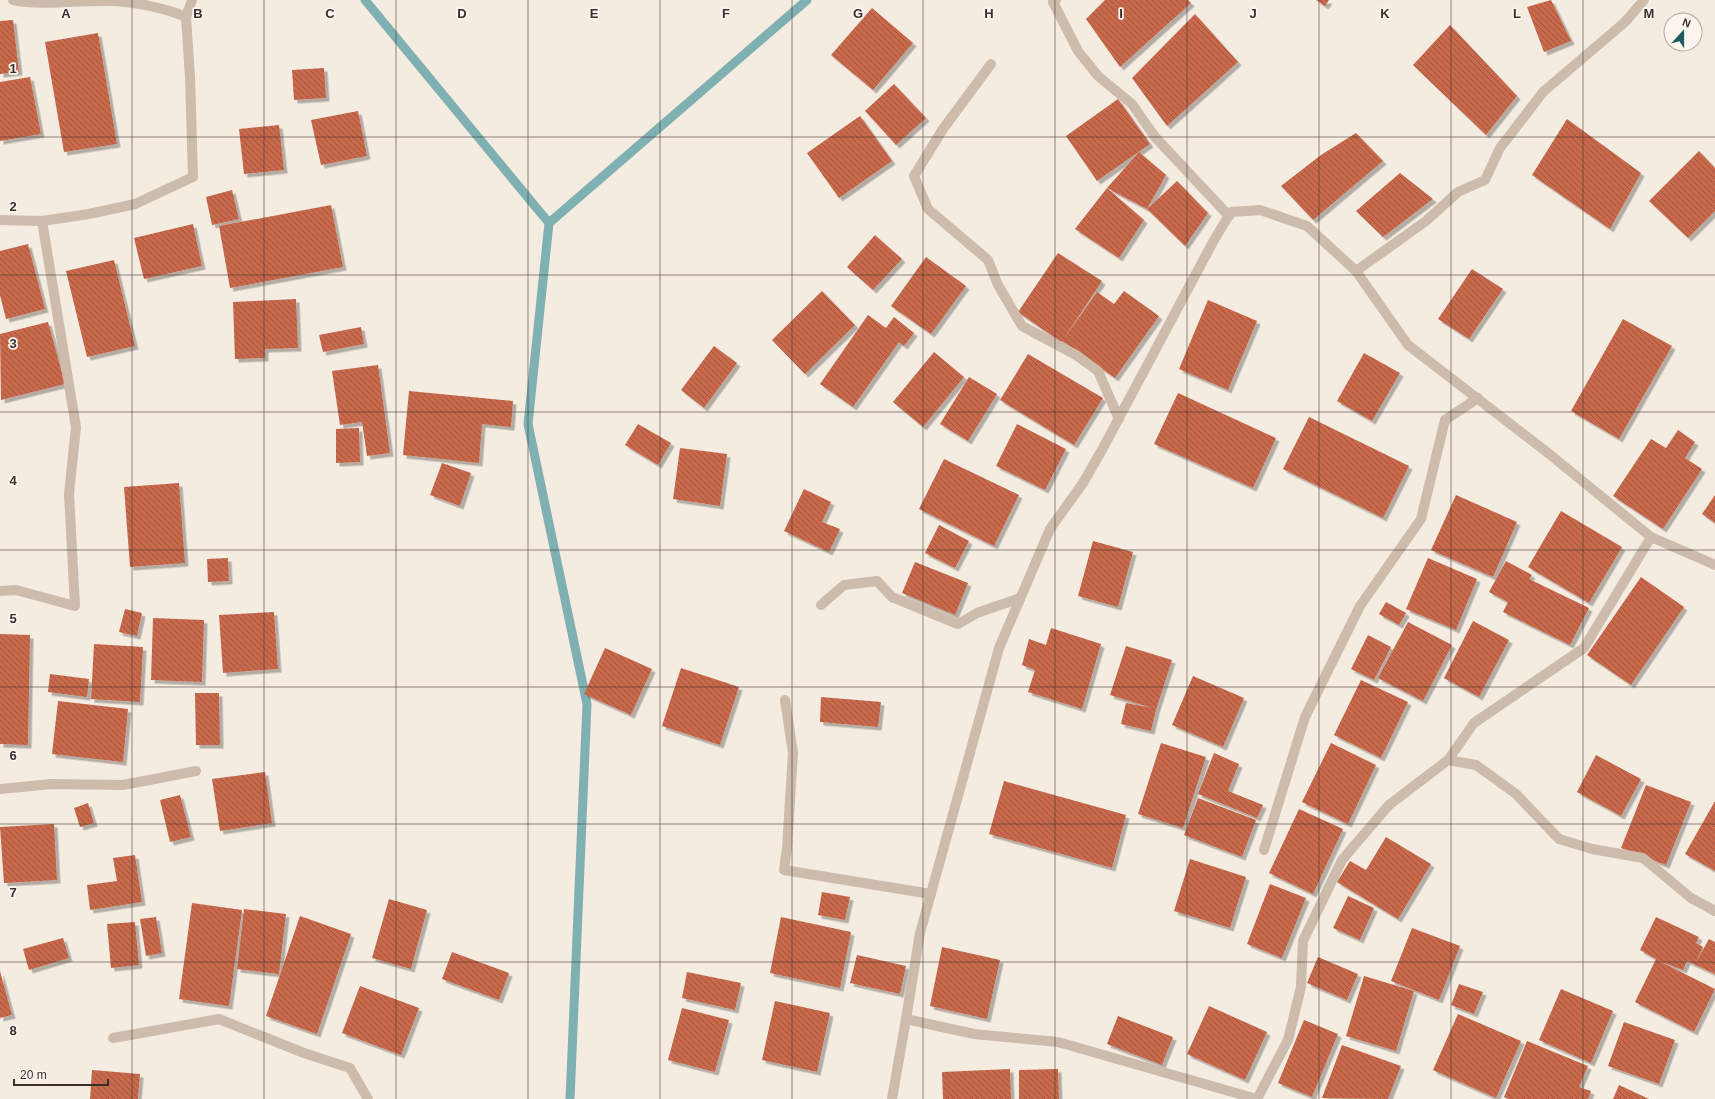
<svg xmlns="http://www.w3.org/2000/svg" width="1715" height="1099" viewBox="0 0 1715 1099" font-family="Arial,sans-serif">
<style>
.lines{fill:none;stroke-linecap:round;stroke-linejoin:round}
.stream{stroke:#7fb0b2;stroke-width:9}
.building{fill:url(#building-back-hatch);filter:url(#shadow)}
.street{stroke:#cdbbac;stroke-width:10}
.grid{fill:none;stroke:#3b302b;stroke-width:1;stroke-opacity:0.55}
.grid-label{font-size:13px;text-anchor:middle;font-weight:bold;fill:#3b302b;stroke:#fbf5ee;stroke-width:3.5;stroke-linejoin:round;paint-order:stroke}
</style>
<defs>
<pattern id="building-back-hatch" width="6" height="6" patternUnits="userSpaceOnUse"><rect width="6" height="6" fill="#c8694b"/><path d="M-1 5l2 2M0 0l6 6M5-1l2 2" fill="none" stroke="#a4573f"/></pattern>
<filter id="shadow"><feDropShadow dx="3.5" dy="3.5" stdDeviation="0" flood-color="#0004"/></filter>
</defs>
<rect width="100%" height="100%" fill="#f4ebe1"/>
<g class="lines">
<g class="stream">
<path d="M365,0L549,223L528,424L587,704L570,1099"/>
<path d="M549,223L807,0"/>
</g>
</g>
<g class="building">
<path d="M1105,0H1188L1191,3L1120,67L1086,19Z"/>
<path d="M1316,0H1329L1325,6Z"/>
<path d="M1551,0L1571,41L1544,52L1527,7Z"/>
<path d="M872,8L913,43L873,90L831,55Z"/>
<path d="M1195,14L1238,62L1167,126L1132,78Z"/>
<path d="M13,20L19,72L0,74V21Z"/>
<path d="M1450,25L1517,96L1486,135L1413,65Z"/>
<path d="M98,33L117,144L64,152L45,42Z"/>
<path d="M324,68L326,98L294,100L292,70Z"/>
<path d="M30,77L41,134L0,141V82Z"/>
<path d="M894,84L926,118L896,145L865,111Z"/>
<path d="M1118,99L1150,144L1097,181L1066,136Z"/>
<path d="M358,111L367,156L321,165L311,120Z"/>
<path d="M860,116L892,161L839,198L807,153Z"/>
<path d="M1567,119L1641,173L1610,229L1532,175Z"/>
<path d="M279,125L284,170L244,174L239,129Z"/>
<path d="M1356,133L1383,161L1313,220L1281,186L1321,155Z"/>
<path d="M1699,151L1715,168V211L1688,238L1649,201Z"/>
<path d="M1139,152L1166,175L1147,209L1107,188Z"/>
<path d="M1400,173L1433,199L1383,237L1356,211Z"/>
<path d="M1177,181L1208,213L1185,246L1147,209Z"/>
<path d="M1107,188L1144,220L1119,258L1075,229Z"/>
<path d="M232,190L239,219L212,225L206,197Z"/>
<path d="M331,205L343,267L230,288L219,226Z"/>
<path d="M193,224L202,266L144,279L134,238Z"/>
<path d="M875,235L902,259L873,290L847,267Z"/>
<path d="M28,244L45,309L6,319L0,295V251Z"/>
<path d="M1058,253L1102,281L1063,340L1097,292L1114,304L1124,291L1159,316L1115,378L1062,341L1061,342L1018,312Z"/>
<path d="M926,257L966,286L931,334L891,306Z"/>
<path d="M114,260L135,346L87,357L66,271Z"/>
<path d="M1472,269L1503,289L1469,339L1438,319Z"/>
<path d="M822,291L855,325L805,374L772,340Z"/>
<path d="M296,299L298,348L265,349V358L235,359L233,302Z"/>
<path d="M1208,300L1257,321L1228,390L1179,369Z"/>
<path d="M868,315L886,328L894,317L914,333L904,346L899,342L853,407L820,384Z"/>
<path d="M1623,319L1672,346L1619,439L1571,411Z"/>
<path d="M48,322L65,384L1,400L0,334Z"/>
<path d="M361,327L364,344L323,352L319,335Z"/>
<path d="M714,346L737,363L704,408L681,390Z"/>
<path d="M934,352L964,377L923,427L893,402Z"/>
<path d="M1364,353L1400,373L1372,421L1337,401Z"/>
<path d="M1028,354L1103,398L1074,445L1000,400Z"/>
<path d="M378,365L390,453L367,456L362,422L340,425L332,371Z"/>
<path d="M969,377L997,394L968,441L940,424Z"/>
<path d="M409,391L513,401L511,427L482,424L479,463L403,455Z"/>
<path d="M1178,393L1276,438L1253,488L1154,444Z"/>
<path d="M1309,417L1409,466L1383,518L1283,469Z"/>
<path d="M638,424L671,443L658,465L625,445Z"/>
<path d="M1017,424L1066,449L1045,490L996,466Z"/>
<path d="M359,428L360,462L336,463V429Z"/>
<path d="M1678,430L1695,442L1685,458L1702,469L1663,529L1613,496L1651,439L1666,448Z"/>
<path d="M680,448L727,454L720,506L673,499Z"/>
<path d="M944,459L1019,495L994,546L919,509Z"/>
<path d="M442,463L471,473L460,506L430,495Z"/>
<path d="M179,483L185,563L130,567L124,487Z"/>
<path d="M804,489L831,502L822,522L840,529L829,552L784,531Z"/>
<path d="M1456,495L1517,522L1493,577L1431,550Z"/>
<path d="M1715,495V523L1702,514Z"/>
<path d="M1561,511L1622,547L1589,603L1528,567Z"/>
<path d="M939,525L969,541L955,568L925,553Z"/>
<path d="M1093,541L1133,552L1118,607L1078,596Z"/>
<path d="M228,558L229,581L208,582L207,559Z"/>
<path d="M1428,558L1477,579L1456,630L1406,609Z"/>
<path d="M1506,561L1532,575L1529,579L1589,608L1570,645L1503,612L1508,602L1489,592Z"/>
<path d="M915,562L968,583L955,615L902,593Z"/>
<path d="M1641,577L1684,607L1631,685L1587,655Z"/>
<path d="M1386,602L1406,613L1399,625L1379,614Z"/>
<path d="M125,609L142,613L137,636L119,632Z"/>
<path d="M274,612L278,669L223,673L219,615Z"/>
<path d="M153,618L204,620L202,682L151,680Z"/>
<path d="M1473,621L1509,640L1479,697L1444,678Z"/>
<path d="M1408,622L1452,645L1423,701L1378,678Z"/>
<path d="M1051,628L1101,644L1082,709L1028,692L1035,670L1022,665L1029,639L1046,645Z"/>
<path d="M0,634L30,635L28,745L0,744Z"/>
<path d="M1368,635L1391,647L1374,680L1351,669Z"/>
<path d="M94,644L143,647L140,702L91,699Z"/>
<path d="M1126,646L1172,660L1156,710L1151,731L1121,724L1126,703L1152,708L1110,695Z"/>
<path d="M605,648L652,669L631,715L584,694Z"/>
<path d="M681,668L739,687L720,745L662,726Z"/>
<path d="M50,674L89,679L87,697L48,692Z"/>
<path d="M1193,676L1244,698L1223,747L1172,725Z"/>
<path d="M1361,680L1408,702L1381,758L1334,735Z"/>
<path d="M195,693H219L220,745H196Z"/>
<path d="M821,697L881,702L878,727L820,722Z"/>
<path d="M58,701L128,709L123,762L52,754Z"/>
<path d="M1161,743L1206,757L1183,828L1138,814Z"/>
<path d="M1331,743L1376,765L1348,824L1302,802Z"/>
<path d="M1214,753L1239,764L1228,791L1263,805L1257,818L1198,794Z"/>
<path d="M1596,755L1641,779L1621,816L1577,792Z"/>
<path d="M265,772L272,823L220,831L212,779Z"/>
<path d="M1004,781L1126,815L1112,868L989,834Z"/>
<path d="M1646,785L1691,802L1666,865L1621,848Z"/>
<path d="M180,795L191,837L170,842L160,800Z"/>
<path d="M1198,798L1256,820L1242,857L1184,835Z"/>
<path d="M1715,801V871L1685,854Z"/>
<path d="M88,803L94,823L80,827L74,808Z"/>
<path d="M1299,809L1343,829L1313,894L1269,873Z"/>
<path d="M54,824L57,880L4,883L0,827Z"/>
<path d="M1386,837L1431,864L1398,919L1337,882L1350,861L1366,870Z"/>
<path d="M135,855L142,902L90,910L87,885L117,881L113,858Z"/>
<path d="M1190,859L1246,877L1230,928L1174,911Z"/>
<path d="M1270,884L1306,898L1282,958L1247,944Z"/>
<path d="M822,892L850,897L845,920L818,915Z"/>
<path d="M1348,896L1374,908L1360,940L1333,928Z"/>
<path d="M389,899L427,910L411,969L372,958Z"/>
<path d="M192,903L242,910L229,1006L179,999Z"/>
<path d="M244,909L286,914L279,974L237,969Z"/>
<path d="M300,916L351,934L317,1034L266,1016Z"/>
<path d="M156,917L162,953L146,956L140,919Z"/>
<path d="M781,917L851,932L840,988L770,973Z"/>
<path d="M1656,917L1699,937L1696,943L1703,947L1696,962L1709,939L1715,942V974L1687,961L1683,970L1659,961L1715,989L1694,1032L1635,1002L1656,959L1640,950Z"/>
<path d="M135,922L139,965L111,968L107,924Z"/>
<path d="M1412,928L1460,946L1439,1000L1391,981Z"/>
<path d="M63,938L69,958L29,970L23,949Z"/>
<path d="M942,947L1000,960L987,1019L930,1006Z"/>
<path d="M452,952L509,973L499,1000L442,979Z"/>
<path d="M857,955L906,966L900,994L850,983Z"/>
<path d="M1318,957L1358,974L1347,1000L1307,983Z"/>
<path d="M0,971L12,1015L0,1018Z"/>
<path d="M687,972L741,983L735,1010L682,998Z"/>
<path d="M1364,976L1414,991L1396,1051L1346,1036Z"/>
<path d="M1459,984L1483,992L1474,1014L1451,1005Z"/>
<path d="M360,986L419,1008L401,1055L342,1033Z"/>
<path d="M1561,989L1613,1011L1591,1063L1539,1040Z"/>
<path d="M775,1001L830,1013L817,1072L762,1060Z"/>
<path d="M1209,1006L1267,1032L1245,1080L1187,1054Z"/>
<path d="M682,1008L729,1020L715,1072L668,1060Z"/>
<path d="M1458,1014L1521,1041L1496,1098L1433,1070Z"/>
<path d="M1118,1016L1173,1037L1162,1065L1107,1044Z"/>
<path d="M1304,1020L1338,1034L1312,1097L1278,1083Z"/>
<path d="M1624,1022L1675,1040L1659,1084L1608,1066Z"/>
<path d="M1527,1041L1588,1066L1579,1087L1591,1091L1588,1099H1508L1504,1097Z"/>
<path d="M1342,1045L1401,1066L1388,1099L1322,1098Z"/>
<path d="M1010,1069L1011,1099H943L942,1072Z"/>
<path d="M1058,1069L1059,1099H1019V1070Z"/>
<path d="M92,1070L140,1074L138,1099H90Z"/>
<path d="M1619,1085L1649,1099H1613Z"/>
</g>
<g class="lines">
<g class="street">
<path d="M13,0C44,6 76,0 108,1C132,1 165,8 186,17L192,0"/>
<path d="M1056,0L1053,2L1078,51L1098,76L1132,104L1155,137L1229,216"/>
<path d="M991,64L943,129L914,176L928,209L988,260L998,285L1022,326L1076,355L1098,371L1119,419"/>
<path d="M0,220L42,221L89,214L135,204L193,177L190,77L186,17"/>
<path d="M1356,271L1426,221L1458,192L1485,180L1500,148L1543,92L1625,22L1644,0"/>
<path d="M0,591L16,590L75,606L69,494L76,427L42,221"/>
<path d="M821,605L844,585L877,581L892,597L958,624L977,613L1020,598"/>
<path d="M785,700L793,753L787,848L784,870L931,894"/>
<path d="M1448,760L1476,765L1516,794L1559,839L1592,849L1643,858L1691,898L1715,911"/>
<path d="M0,789L52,784L123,785L196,771"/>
<path d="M1264,850L1305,717L1360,606L1421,519L1445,420L1478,398"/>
<path d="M906,1019L920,933L999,648L1050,529L1083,483L1103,448L1214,240L1231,212L1260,210L1307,226L1356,271L1408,345L1548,453L1651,537"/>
<path d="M113,1038L219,1019L304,1053L350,1068L368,1099"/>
<path d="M892,1099L906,1019L974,1034L1058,1042L1257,1099"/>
<path d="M1257,1099L1288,1040L1301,987L1303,941L1342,860L1389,805L1448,760L1474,723L1584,648L1651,537L1715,565"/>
</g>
</g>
<path class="grid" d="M132,0V1099M264,0V1099M396,0V1099M528,0V1099M660,0V1099M792,0V1099M923,0V1099M1055,0V1099M1187,0V1099M1319,0V1099M1451,0V1099M1583,0V1099M0,137H1715M0,275H1715M0,412H1715M0,550H1715M0,687H1715M0,824H1715M0,962H1715"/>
<g class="grid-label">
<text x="66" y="18">A</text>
<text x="198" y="18">B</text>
<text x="330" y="18">C</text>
<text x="462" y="18">D</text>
<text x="594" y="18">E</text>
<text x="726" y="18">F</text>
<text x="858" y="18">G</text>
<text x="989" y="18">H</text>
<text x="1121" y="18">I</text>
<text x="1253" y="18">J</text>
<text x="1385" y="18">K</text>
<text x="1517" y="18">L</text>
<text x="1649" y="18">M</text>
<text x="13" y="73">1</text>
<text x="13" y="211">2</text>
<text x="13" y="348">3</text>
<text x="13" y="485">4</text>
<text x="13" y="623">5</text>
<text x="13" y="760">6</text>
<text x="13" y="897">7</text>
<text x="13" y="1035">8</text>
</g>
<g transform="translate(1683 32) rotate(21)"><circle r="19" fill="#fbf5ee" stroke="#aea6a0"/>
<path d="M0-3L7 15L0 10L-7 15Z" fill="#1f5a5e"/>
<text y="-6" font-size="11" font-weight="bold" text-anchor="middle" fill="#3b302b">N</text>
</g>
<path d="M14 1079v6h94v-6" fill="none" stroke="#3b302b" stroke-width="2"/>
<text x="20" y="1079" font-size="12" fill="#3b302b" stroke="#fbf5ee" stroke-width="3" paint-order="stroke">20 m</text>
</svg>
